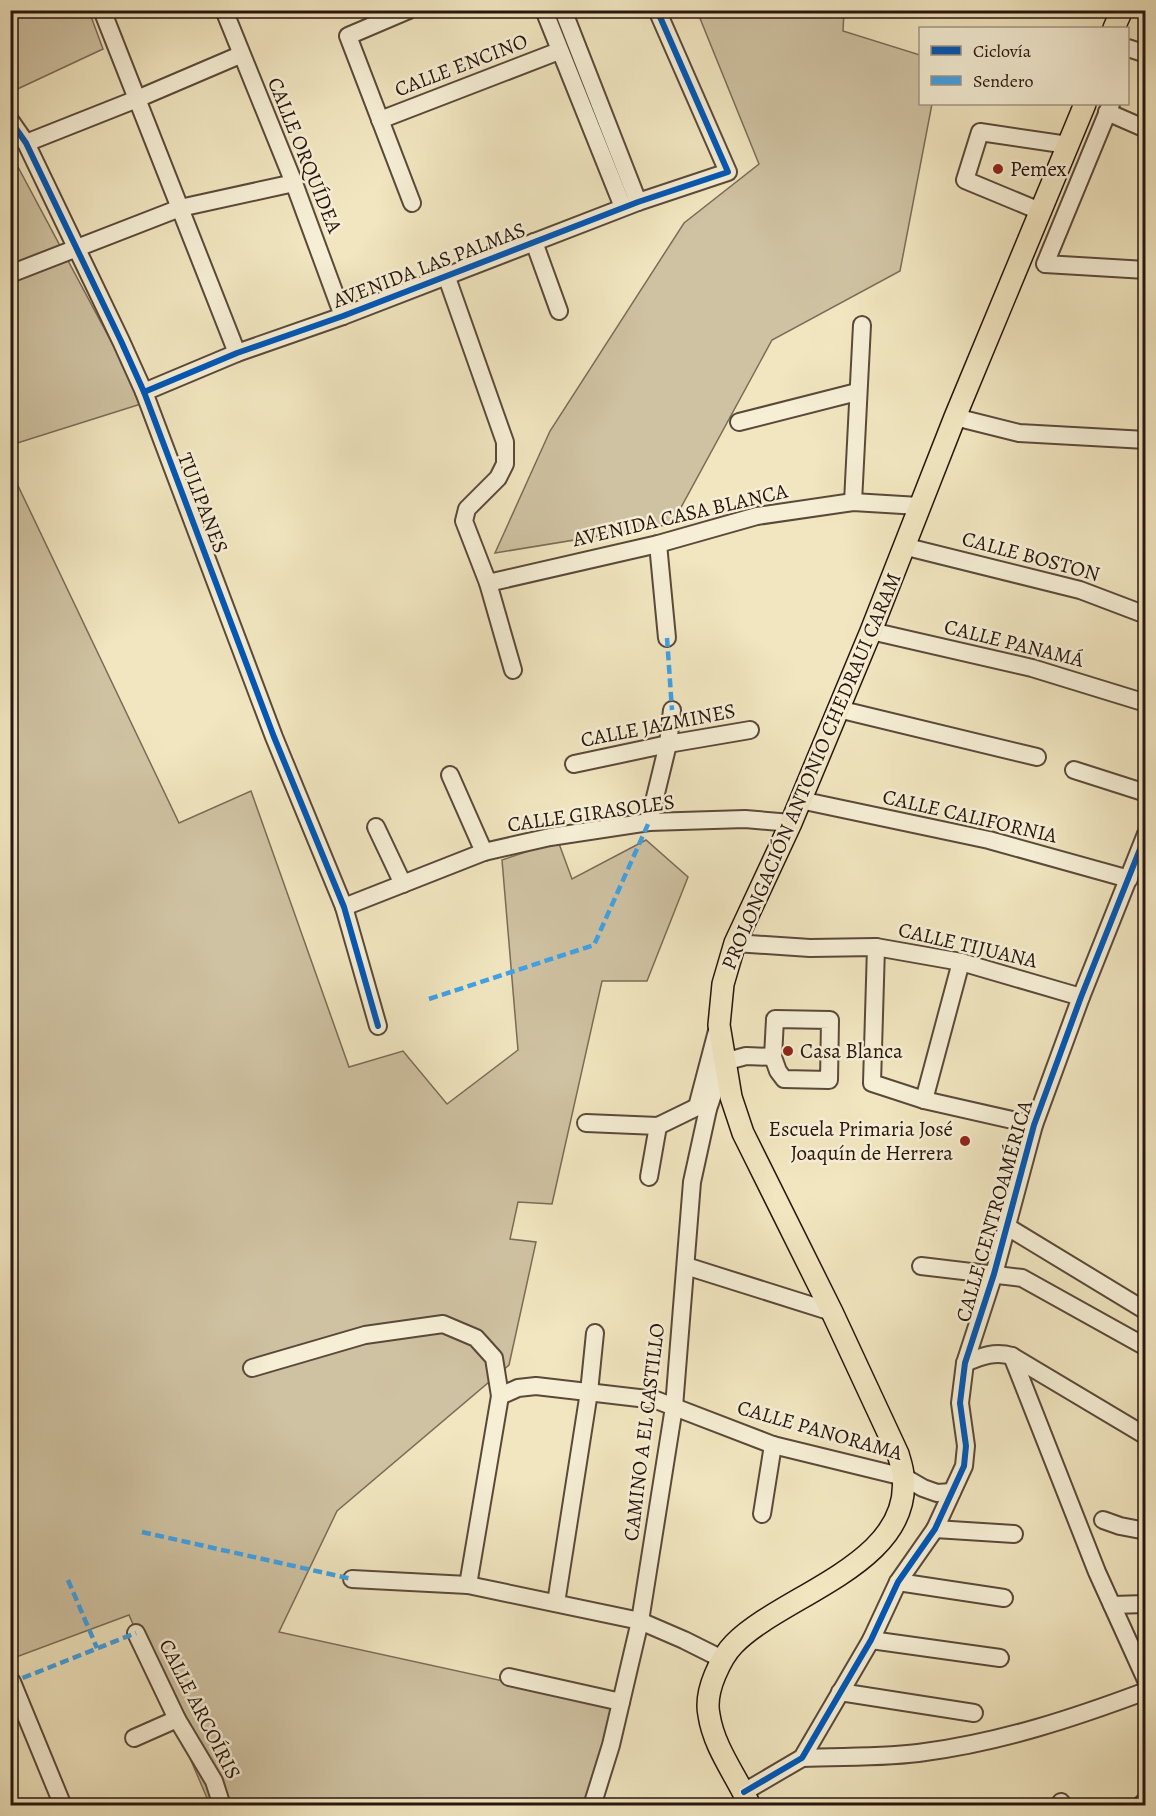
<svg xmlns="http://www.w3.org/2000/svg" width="1156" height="1816" viewBox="0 0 1156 1816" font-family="Alegreya,serif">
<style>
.green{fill:#cfc2a2;stroke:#7b6c58;stroke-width:1.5}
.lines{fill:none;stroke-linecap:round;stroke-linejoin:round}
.minor-casing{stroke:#5a493a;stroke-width:20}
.major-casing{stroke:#27150e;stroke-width:24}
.minor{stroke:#f6efd6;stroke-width:16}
.major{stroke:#f1e6c0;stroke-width:21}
.quiet{stroke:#3ea2e9;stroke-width:4.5;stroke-dasharray:9 4.5;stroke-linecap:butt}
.cycleway-casing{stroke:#f6efd6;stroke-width:10}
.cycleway{stroke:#0057b8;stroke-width:6}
.poi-dot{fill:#8f2418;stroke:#f6efd6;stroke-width:2}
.labels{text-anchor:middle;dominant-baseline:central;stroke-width:5;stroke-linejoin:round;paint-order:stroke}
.street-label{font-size:21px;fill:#27150e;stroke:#f6efd6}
.poi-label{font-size:21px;fill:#27150e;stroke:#f6efd6;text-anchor:start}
</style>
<rect width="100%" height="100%" fill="#f1e6c0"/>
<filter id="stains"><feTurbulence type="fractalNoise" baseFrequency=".00333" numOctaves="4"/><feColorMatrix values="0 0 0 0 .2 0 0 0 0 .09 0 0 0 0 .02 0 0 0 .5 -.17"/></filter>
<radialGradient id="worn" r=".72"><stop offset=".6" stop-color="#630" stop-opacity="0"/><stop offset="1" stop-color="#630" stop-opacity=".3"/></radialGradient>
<g class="green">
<path d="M10,11H89L103,49L11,92Z"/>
<path d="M697,11H844L843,31L920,55V104H932L900,271L772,340L672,524L495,553L550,431L684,223L759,164Z"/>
<path d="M10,152L144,403L11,445H10Z"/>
<path d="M10,469L179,823L251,791L349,1067L403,1051L447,1104L518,1050L502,860L558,841L572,879L646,840L688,877L647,981H602L552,1204L518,1202L510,1239L536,1242L509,1365L337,1511L279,1632L626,1708L586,1805H210L129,1615L11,1659Z"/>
</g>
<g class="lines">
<defs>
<g id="minor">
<path d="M102,10L237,353"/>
<path d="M224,10L294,183L343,316"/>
<path d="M409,10L348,36L412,203"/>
<path d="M544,10L623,207"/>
<path d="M563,10L638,202"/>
<path d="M1128,48L1146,54"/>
<path d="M1111,104L1045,264L1146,270"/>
<path d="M1107,112L1146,129"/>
<path d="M10,120L26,143L121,341L144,392L274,737L344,907L378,1026"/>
<path d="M380,120L559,51"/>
<path d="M26,143L137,99L240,55"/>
<path d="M1042,212L965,180L980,132L1068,145"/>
<path d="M534,242L559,311"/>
<path d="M10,274L180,208L294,183"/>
<path d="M446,275L505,442V464L498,478L467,509L464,521L488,583L513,670"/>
<path d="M144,392L237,353L343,316L638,202L728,172L657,10"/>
<path d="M955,417L1019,433L1146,440"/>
<path d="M739,422L857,392"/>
<path d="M853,502L862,325"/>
<path d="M658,544L667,638"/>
<path d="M903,546L1080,590L1146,615"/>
<path d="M488,583L658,544L757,516L853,502L919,506"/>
<path d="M871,631L1032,668L1146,703"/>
<path d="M838,709L1037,757"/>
<path d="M574,764L668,744L750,730"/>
<path d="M1074,770L1146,793"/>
<path d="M450,775L484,852"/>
<path d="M800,800L989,840L1129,879"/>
<path d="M649,822L668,744L672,710"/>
<path d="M376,827L403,884"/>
<path d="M344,907L484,852L550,837L649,822L745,819L791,823"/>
<path d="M735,943L810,948L876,947L961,962L1081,997"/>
<path d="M876,947L872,1083L924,1100L1034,1125"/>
<path d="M924,1100L961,962"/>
<path d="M697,1107L718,1027"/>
<path d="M586,1123L658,1126L697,1107L708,1109"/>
<path d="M649,1177L658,1126"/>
<path d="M1006,1226L1146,1311"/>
<path d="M686,1266L832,1312"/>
<path d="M921,1266L1022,1278L1146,1347"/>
<path d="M1012,1356L1097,1572L1146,1680"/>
<path d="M965,1363C982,1356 995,1351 1012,1356L1146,1436"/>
<path d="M252,1368L365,1335L443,1324L476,1338L494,1358L500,1396L468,1585"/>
<path d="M500,1396L518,1388L536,1386L656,1400L773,1445L904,1477L923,1488L937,1493L952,1492"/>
<path d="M762,1514L773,1445"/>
<path d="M1103,1520L1120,1526L1146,1531"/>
<path d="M935,1529L1014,1534"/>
<path d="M352,1579L468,1585L640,1621L684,1640L722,1659"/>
<path d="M898,1582L1004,1598"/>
<path d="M556,1603L589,1392L595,1333"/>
<path d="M1112,1605L1146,1604"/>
<path d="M136,1633L177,1719L214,1781L222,1806"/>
<path d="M871,1640L1000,1658"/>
<path d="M509,1677L621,1702"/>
<path d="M12,1682L63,1806"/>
<path d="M840,1692L974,1713"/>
<path d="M134,1738L177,1719"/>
<path d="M802,1758C842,1756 887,1758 925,1752C1001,1742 1074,1718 1146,1691"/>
<path d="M744,1792L802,1758L871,1640L898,1582L935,1529L964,1466L966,1446L960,1403L965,1363L994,1274L1034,1125L1081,997L1146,834"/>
<path d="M1061,1802L1064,1806"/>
<path d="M592,1806L611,1745L640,1621L674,1407L692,1182L708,1109L724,1062L746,1056L773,1057L775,1019L830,1020L829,1080L784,1079L778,1071L773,1057"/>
<path d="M1140,1806L1146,1800"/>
</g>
<g id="major">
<path d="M1114,28L1122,10"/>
<path d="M750,1806C736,1775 714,1748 709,1715C706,1701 710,1687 715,1675C720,1663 725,1653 734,1644C783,1594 913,1564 903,1476C903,1469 900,1461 898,1454L832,1312L743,1133L731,1097L719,1025L723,984L735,943L791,823L871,631L955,417L1085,104"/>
</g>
</defs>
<use href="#minor" class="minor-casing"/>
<use href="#major" class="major-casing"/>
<use href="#minor" class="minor"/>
<use href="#major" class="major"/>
<g class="quiet">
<path d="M667,638L672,710"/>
<path d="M429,999L594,945L649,822"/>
<path d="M142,1532L352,1579"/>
<path d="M68,1580L97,1648"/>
<path d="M10,1683L136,1633"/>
</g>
<defs>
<g id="cycleway">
<path d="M10,120L26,143L121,341L144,392L274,737L344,907L378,1026"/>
<path d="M144,392L237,353L343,316L638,202L728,172L657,10"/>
<path d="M744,1792L802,1758L871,1640L898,1582L935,1529L964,1466L966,1446L960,1403L965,1363L994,1274L1034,1125L1081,997L1146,834"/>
</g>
</defs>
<use href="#cycleway" class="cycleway-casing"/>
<use href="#cycleway" class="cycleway"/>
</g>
<g class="poi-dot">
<circle cx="998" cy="169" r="6"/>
<circle cx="788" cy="1051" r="6"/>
<circle cx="965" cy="1141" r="6"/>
</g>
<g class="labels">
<g class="street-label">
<text transform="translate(461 65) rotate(-21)">CALLE ENCINO</text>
<text transform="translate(305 155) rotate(68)">CALLE ORQUÍDEA</text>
<text transform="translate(429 265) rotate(-21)">AVENIDA LAS PALMAS</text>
<text transform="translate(203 503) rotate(69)">TULIPANES</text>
<text transform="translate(680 515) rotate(-13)">AVENIDA CASA BLANCA</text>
<text transform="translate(1031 556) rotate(15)">CALLE BOSTON</text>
<text transform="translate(1014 643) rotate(14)">CALLE PANAMÁ</text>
<text transform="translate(658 725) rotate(-11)">CALLE JAZMINES</text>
<text transform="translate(811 771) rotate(-67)">PROLONGACIÓN ANTONIO CHEDRAUI CARAM</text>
<text transform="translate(591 813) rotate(-8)">CALLE GIRASOLES</text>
<text transform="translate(970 816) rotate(13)">CALLE CALIFORNIA</text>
<text transform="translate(968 945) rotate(13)">CALLE TIJUANA</text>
<text transform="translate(994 1211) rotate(-74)">CALLE CENTROAMÉRICA</text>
<text transform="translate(820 1430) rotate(16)">CALLE PANORAMA</text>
<text transform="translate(644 1432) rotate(-83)">CAMINO A EL CASTILLO</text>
<text transform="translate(200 1709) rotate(63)">CALLE ARCOÍRIS</text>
</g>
<g class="poi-label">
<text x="1010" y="169">Pemex</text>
<text x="800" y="1051">Casa Blanca</text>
<text x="953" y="1129" text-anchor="end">Escuela Primaria José<tspan x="953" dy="24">Joaquín de Herrera</tspan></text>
</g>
</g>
<rect width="1156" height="1816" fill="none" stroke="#f1e6c0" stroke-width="36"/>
<rect x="12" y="12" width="1132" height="1792" fill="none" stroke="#27150e" stroke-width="3"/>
<rect x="18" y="18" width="1120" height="1780" fill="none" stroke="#27150e" stroke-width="1.5"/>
<rect x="919" y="27" width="210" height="78" fill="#f6efd6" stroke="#a39886" stroke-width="1.5"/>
<rect x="931" y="46" width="30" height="9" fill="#0057b8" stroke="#a39886" stroke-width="1.5"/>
<text x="973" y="57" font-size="18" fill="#27150e">Ciclovía</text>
<rect x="931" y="76" width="30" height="9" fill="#3ea2e9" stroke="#a39886" stroke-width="1.5"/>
<text x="973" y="87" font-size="18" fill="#27150e">Sendero</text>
<rect width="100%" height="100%" filter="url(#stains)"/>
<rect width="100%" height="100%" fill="url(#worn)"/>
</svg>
